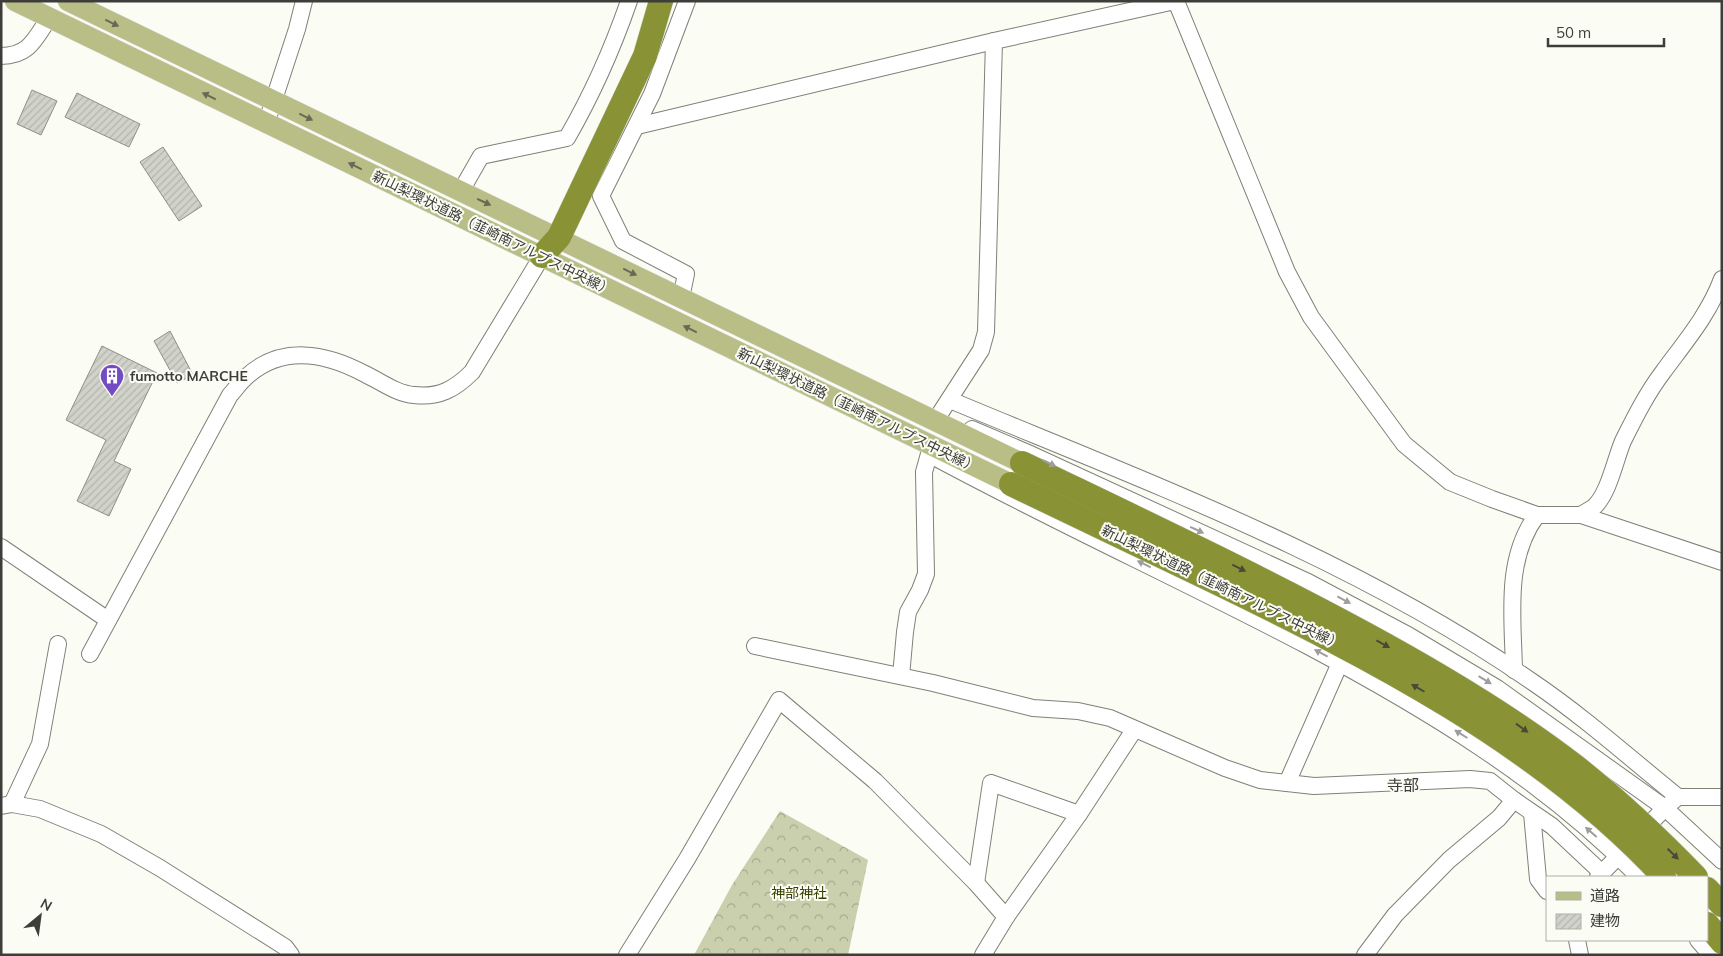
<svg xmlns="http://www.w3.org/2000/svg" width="1723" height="956" viewBox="0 0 1723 956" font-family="Mulish,'Noto Sans JP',sans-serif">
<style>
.forest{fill:url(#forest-crowns)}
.building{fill:url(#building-hatch);stroke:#8e8f87}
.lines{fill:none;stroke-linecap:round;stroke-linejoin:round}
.minor-casing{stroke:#7f8078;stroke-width:18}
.major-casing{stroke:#d8d8d8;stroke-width:21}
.highway-casing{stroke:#d8d8d8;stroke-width:25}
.minor{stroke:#fff;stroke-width:16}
.major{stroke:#b8be86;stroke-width:20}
.highway{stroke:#899335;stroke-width:24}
.highway-bridge-casing{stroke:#d8d8d8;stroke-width:25;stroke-linecap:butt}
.highway-bridge{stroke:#899335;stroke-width:24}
.oneway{fill:#686a55}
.oneway2{fill:#9e9e9c}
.oneway3{fill:#484a39}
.labels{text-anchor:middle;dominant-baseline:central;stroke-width:4;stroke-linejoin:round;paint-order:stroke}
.street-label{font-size:14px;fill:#3d3d3a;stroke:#fbfcf3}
.poi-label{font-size:14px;font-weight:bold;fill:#3d3d3a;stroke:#fbfcf3;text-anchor:start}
.park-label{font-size:14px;fill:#393e02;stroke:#fbfcf3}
.quarter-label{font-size:16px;fill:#3d3d3a;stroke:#fbfcf3}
</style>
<defs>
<pattern id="forest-crowns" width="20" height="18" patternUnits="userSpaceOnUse" patternTransform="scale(1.25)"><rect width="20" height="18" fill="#cad0ae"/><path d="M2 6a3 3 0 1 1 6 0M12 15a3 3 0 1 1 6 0" fill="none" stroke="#a5aa8f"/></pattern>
<pattern id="building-hatch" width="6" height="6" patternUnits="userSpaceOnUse" patternTransform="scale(1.25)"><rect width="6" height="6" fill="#d1d3ca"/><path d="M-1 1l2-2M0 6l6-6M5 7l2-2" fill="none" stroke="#b4b6ae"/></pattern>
</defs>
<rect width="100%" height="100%" fill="#fbfcf3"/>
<path class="forest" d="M780,811L868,860L848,955H694L732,885Z"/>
<g class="building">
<path d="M32,90L57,101L41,135L17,124Z"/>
<path d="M77,93L140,124L129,147L65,117Z"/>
<path d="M163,147L202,206L179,221L140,162Z"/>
<path d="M170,331L193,375L177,383L154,341Z"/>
<path d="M102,346L157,373L114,461L131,469L109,516L77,501L106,440L66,420Z"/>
</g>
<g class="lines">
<defs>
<g id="minor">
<path d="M1176,1L1287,272L1311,317L1404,444L1450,482L1492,499L1537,515H1581L1722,562"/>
<path d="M1,56C29,56 35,39 49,18"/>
<path d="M266,124L297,29L304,1"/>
<path d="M637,126L994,41L1175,1"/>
<path d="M461,191L481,156L567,138C593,93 612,50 629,1"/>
<path d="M681,298L686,274L623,241L601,196L652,94L687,1"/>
<path d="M950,400C1149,483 1355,559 1534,683C1584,717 1631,759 1678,797"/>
<path d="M939,415L981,350L986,332L994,41"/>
<path d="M972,429L1028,453L1308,582L1408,635L1497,688L1665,808L1722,861"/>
<path d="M938,459C1059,524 1184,581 1306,645C1426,709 1543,779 1639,877"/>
<path d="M1581,515C1585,512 1590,510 1594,507C1609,493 1615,460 1623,441C1635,417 1647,393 1663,372C1685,342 1709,314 1722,279"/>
<path d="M1,547L108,620"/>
<path d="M755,646L933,683L1033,708L1078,711L1110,718L1225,768L1260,780L1314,786L1470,779L1490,781L1514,800L1552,826L1602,873"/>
<path d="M90,654L230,395C235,390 239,383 245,378C281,344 326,353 365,374C380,381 397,394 414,395C439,398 455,389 472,372L542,256"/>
<path d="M1514,670C1513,618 1504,559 1537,515"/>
<path d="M901,676L905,632L908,612L920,590L926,574L924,472L929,454"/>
<path d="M1287,783L1340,663"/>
<path d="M12,804L40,744L58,644"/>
<path d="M1,806L12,804L40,809L101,834L160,868L285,947L291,955"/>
<path d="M1532,813L1538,879L1547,891"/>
<path d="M1598,877L1665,808L1678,797H1722"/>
<path d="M976,883L991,783L1079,814"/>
<path d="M1577,940L1580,955"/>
<path d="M1698,940L1711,955"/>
<path d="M627,955L687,859L779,700L875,781L976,883L1006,917"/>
<path d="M983,955L1006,917L1079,814L1134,730"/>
<path d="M1365,955L1395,915L1449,860L1499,818L1514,800"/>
</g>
<g id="major">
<path d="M15,1L1011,484"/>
<path d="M68,1L1022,463"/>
</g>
<g id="highway">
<path d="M542,256L559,237L645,56L661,1"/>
<path d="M1707,889L1722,905"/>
<path d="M1707,924L1722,942"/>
</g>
</defs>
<use href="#minor" class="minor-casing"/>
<use href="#major" class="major-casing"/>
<use href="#highway" class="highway-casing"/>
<use href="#minor" class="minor"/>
<use href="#major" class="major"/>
<use href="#highway" class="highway"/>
<defs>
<g id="highway-bridge">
<path d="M1022,463C1136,518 1251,572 1362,632C1436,672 1509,715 1575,766C1618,800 1658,838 1696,877"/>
<path d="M1011,484C1077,516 1143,548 1209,579C1370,657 1541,744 1664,877"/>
</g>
</defs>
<use href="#highway-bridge" class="highway-bridge-casing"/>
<use href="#highway-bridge" class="highway-bridge"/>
</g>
<defs><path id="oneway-solid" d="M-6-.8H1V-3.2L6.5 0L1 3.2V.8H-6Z" transform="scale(1.25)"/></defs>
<g class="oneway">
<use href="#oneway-solid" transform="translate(112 23) rotate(26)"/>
<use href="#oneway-solid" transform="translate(209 96) rotate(-154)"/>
<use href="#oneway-solid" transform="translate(306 117) rotate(26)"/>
<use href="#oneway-solid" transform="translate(355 166) rotate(-154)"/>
<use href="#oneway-solid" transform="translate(484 202) rotate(25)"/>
<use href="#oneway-solid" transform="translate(630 272) rotate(26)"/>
<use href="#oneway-solid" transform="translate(690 329) rotate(-154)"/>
</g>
<g class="oneway2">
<use href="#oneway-solid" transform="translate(1049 463) rotate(25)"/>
<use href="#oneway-solid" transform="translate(1197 530) rotate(25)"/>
<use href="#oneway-solid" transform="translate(1144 564) rotate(-154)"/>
<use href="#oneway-solid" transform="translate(1344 600) rotate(28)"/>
<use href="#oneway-solid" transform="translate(1321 653) rotate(-152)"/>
<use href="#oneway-solid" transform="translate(1485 680) rotate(31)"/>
<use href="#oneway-solid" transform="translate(1461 734) rotate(-148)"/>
<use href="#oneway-solid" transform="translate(1591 832) rotate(-139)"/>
</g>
<g class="oneway3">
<use href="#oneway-solid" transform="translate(1239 568) rotate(26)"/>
<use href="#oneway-solid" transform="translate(1383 644) rotate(29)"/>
<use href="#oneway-solid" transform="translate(1418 688) rotate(-150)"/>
<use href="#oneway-solid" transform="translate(1522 728) rotate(36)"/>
<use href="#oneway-solid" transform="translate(1673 854) rotate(44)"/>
</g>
<defs>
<symbol id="building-pin" viewBox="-11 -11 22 30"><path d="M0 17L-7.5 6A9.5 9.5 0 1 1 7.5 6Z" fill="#734bc3" stroke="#fbfcf3"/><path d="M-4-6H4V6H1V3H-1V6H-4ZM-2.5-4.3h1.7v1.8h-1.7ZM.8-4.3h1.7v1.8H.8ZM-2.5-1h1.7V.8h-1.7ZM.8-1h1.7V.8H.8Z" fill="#fff"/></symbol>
</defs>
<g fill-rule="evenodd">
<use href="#building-pin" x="98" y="362" width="28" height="38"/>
</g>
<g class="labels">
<g class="street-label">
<text transform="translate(493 233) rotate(26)">新山梨環状道路（韮崎南アルプス中央線）</text>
<text transform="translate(858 410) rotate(26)">新山梨環状道路（韮崎南アルプス中央線）</text>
<text transform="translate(1222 587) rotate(26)">新山梨環状道路（韮崎南アルプス中央線）</text>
</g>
<g class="poi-label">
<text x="130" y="376">fumotto MARCHE</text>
</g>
<g class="park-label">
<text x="799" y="893">神部神社</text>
</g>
<g class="quarter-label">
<text x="1403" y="785">寺部</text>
</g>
</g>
<rect width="1723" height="956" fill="none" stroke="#3d3d3a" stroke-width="5"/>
<rect x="1546" y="876" width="162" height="65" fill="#fbfcf3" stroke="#afb0a9"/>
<rect x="1556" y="892" width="25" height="8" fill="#b8be86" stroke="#afb0a9"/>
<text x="1590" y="901" font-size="15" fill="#3d3d3a">道路</text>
<rect x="1556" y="914" width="25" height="15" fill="url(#building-hatch)" stroke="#afb0a9"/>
<text x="1590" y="926" font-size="15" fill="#3d3d3a">建物</text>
<g transform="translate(40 916) rotate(29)" stroke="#fbfcf3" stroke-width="4" paint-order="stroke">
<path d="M0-4L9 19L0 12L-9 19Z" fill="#3d3d3a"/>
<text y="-8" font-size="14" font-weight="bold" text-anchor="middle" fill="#3d3d3a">N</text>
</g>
<path d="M1548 38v8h116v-8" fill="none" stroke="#3d3d3a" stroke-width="2.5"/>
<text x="1556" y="38" font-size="15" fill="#3d3d3a" stroke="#fbfcf3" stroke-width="4" paint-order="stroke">50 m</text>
</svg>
